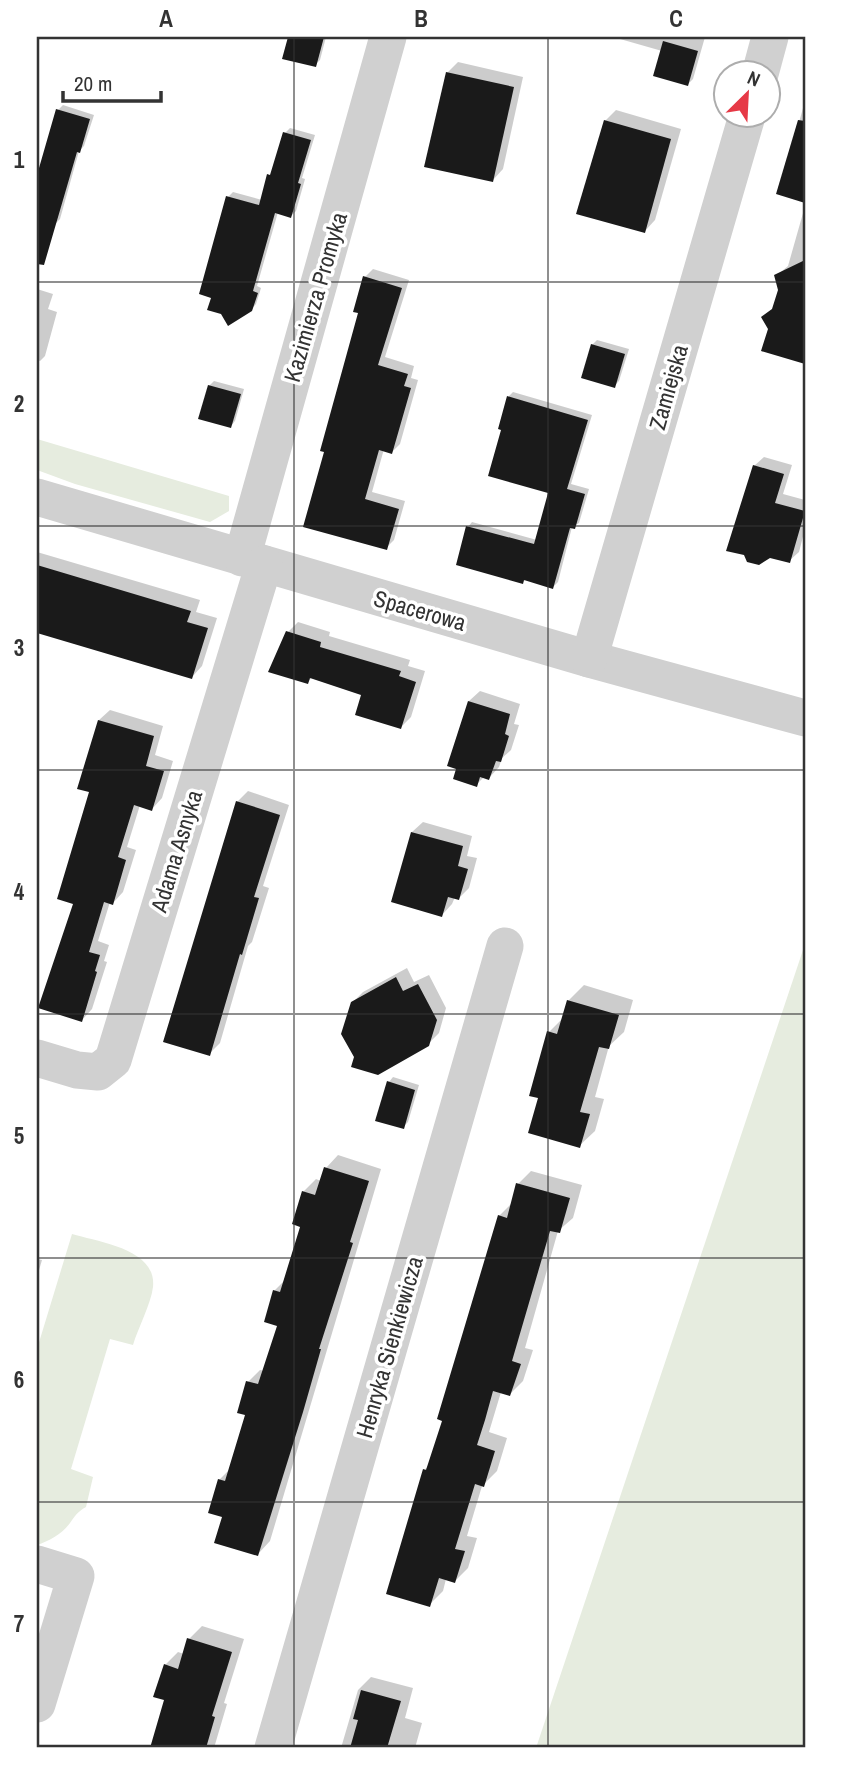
<svg xmlns="http://www.w3.org/2000/svg" width="842" height="1785" viewBox="0 0 842 1785" font-family="'Archivo Narrow',sans-serif">
<style>
.green{fill:#e6ecdf}
.shadow{fill:#0003}
.building{fill:#1a1a1a}
.lines{fill:none;stroke-linecap:round;stroke-linejoin:round}
.street{stroke:#d0d0d0;stroke-width:37}
.grid{fill:none;stroke:#333;stroke-width:2;stroke-opacity:0.55}
.labels{text-anchor:middle;dominant-baseline:central;stroke-width:7;stroke-linejoin:round;paint-order:stroke}
.street-label{font-size:23px;fill:#333;stroke:#fff}
.neatline{fill:none;stroke:#333;stroke-width:2.5}
.grid-label{font-size:23px;text-anchor:middle;font-weight:bold;fill:#333}
</style>
<rect width="100%" height="100%" fill="#fff"/>
<g class="green">
<path d="M37,439L229,496V511L210,522L75,484L37,470Z"/>
<path d="M805,944V1748H536Z"/>
<path d="M72,1234C99,1242 157,1249 153,1287C151,1304 138,1328 133,1345L110,1339L71,1469L93,1477L86,1507C77,1512 75,1516 70,1523C62,1534 49,1541 37,1545V1349Z"/>
</g>
<g class="shadow">
<path d="M290,37H326L320,60L315,65L284,58Z"/>
<path d="M613,37H705L693,79L688,84L662,51Z"/>
<path d="M458,62L523,77L503,169L493,180L447,73Z"/>
<path d="M805,101V201L779,193Z"/>
<path d="M63,105L94,115L84,146L79,151L60,219L55,224L37,219V177L58,110Z"/>
<path d="M616,110L681,129L655,220L645,231L605,121Z"/>
<path d="M290,128L315,135L302,178L305,179L296,211L291,216L278,212L257,286L261,288L256,304L251,310L228,197L233,192L262,200L285,133Z"/>
<path d="M805,206V360L770,329L763,317L775,307L780,290L776,276L788,266Z"/>
<path d="M373,269L409,280L385,357L414,366L411,378L418,380L400,444L392,452L384,449L372,492L405,501L394,540L386,548L326,451L360,312L365,277Z"/>
<path d="M37,289L53,294L48,309L57,312L45,356L40,361L37,360Z"/>
<path d="M597,340L629,349L619,381L614,386L592,345Z"/>
<path d="M214,381L244,389L235,421L231,426L209,386Z"/>
<path d="M513,392L592,415L571,484L589,489L579,523L572,527L558,582L553,587L526,579L523,582L468,527L472,522L537,540L550,491L503,428L508,397Z"/>
<path d="M764,457L792,465L783,494L805,500V529L799,552L789,561L754,466Z"/>
<path d="M37,552L200,600L196,612L217,618L202,666L192,677L37,631Z"/>
<path d="M298,622L330,632L329,636L410,660L408,666L425,671L411,717L401,727L363,694L312,677L308,682L288,632Z"/>
<path d="M480,691L520,704L514,724L519,725L511,750L502,758L499,767L489,778L485,776L476,785L469,701Z"/>
<path d="M110,710L163,726L155,755L173,761L162,798L152,809L140,805L127,847L136,850L123,892L113,903L110,902L98,941L109,945L104,961L107,962L92,1009L82,1020L75,903L99,720Z"/>
<path d="M248,791L289,805L263,886L269,888L252,942L248,946L220,1043L209,1054L237,802Z"/>
<path d="M423,822L472,836L467,856L477,858L469,888L458,899L455,897L452,904L442,915L412,832Z"/>
<path d="M407,968L414,982L429,975L446,1008L439,1033L428,1044L356,1057L352,1003L363,992Z"/>
<path d="M584,985L633,1000L624,1032L609,1046L595,1097L604,1099L595,1131L579,1146L540,1097L549,1032L564,1017L568,1001Z"/>
<path d="M393,1077L419,1085L408,1122L403,1127L389,1082Z"/>
<path d="M338,1155L381,1169L270,1541L258,1554L224,1516L219,1480L231,1468L247,1414L248,1382L260,1370L265,1371L279,1325L274,1291L285,1280L302,1226L303,1192L316,1179L321,1181L326,1168Z"/>
<path d="M531,1171L582,1185L573,1218L558,1231L525,1348L533,1350L523,1381L510,1394L501,1392L489,1432L507,1438L497,1471L482,1486L467,1536L477,1538L468,1568L455,1581L446,1579L443,1591L429,1605L424,1470L430,1465L444,1419L499,1216L512,1203L518,1184Z"/>
<path d="M37,1259L42,1260L37,1277Z"/>
<path d="M202,1626L244,1639L224,1703L227,1704L214,1748H152L166,1699L165,1665L178,1652L184,1654L189,1639Z"/>
<path d="M371,1677L413,1688L405,1718L422,1723L415,1748H341L358,1690Z"/>
</g>
<g class="building">
<path d="M288,37H324L316,67L282,59Z"/>
<path d="M663,41L698,51L688,86L653,76Z"/>
<path d="M446,72L514,87L493,182L424,167Z"/>
<path d="M56,109L90,119L80,153L77,152L44,265L37,264V175Z"/>
<path d="M604,120L671,139L645,233L576,214Z"/>
<path d="M798,120L805,121V203L776,194Z"/>
<path d="M283,132L311,140L298,183L301,184L291,218L275,213L253,291L258,293L252,311L228,326L221,314L207,310L211,298L199,294L226,196L259,205L267,174L270,175Z"/>
<path d="M805,260V364L761,351L768,329L761,317L772,309L778,290L774,275Z"/>
<path d="M363,276L402,288L378,365L408,374L404,386L411,388L392,454L379,450L365,499L399,509L387,550L303,527L324,452L320,451L358,313L353,312Z"/>
<path d="M591,344L625,354L615,388L581,378Z"/>
<path d="M208,385L241,394L231,428L198,419Z"/>
<path d="M507,396L588,420L567,489L585,494L575,529L570,528L553,589L524,580L523,584L456,565L466,526L534,544L548,493L488,476L501,430L498,429Z"/>
<path d="M753,465L784,474L775,503L805,511L790,563L770,558L759,565L747,562L744,555L726,551Z"/>
<path d="M37,565L191,611L187,622L208,628L192,679L37,633Z"/>
<path d="M286,631L321,642L320,647L401,671L399,676L416,682L401,729L355,715L361,695L310,678L308,684L268,672Z"/>
<path d="M468,701L510,714L505,734L509,736L501,762L496,761L489,780L480,777L477,787L453,779L456,769L447,766Z"/>
<path d="M98,720L154,736L146,766L164,771L152,811L134,805L118,857L126,860L113,905L104,902L89,952L100,955L95,971L97,972L82,1022L38,1008L73,904L57,899L89,792L77,789Z"/>
<path d="M236,801L280,815L254,897L259,898L242,955L240,954L210,1056L163,1042Z"/>
<path d="M411,832L463,846L458,866L468,869L459,900L448,897L442,917L391,902Z"/>
<path d="M396,977L403,991L418,984L437,1020L429,1046L378,1075L351,1067L354,1057L341,1034L351,1002Z"/>
<path d="M567,1000L619,1015L609,1049L599,1047L580,1112L590,1114L580,1148L528,1133L538,1098L529,1096L537,1067L547,1031L557,1034Z"/>
<path d="M387,1081L415,1090L404,1129L375,1121Z"/>
<path d="M324,1167L369,1181L350,1242L353,1243L319,1349H321L303,1412L258,1556L214,1543L222,1517L208,1513L218,1479L225,1481L245,1415L237,1413L246,1381L258,1384L277,1326L264,1322L273,1290L280,1292L300,1227L292,1224L302,1191L315,1195Z"/>
<path d="M516,1183L570,1198L560,1233L550,1231L512,1361L521,1364L510,1396L493,1391L485,1420L477,1445L495,1451L484,1487L475,1484L455,1549L465,1551L455,1583L439,1578L430,1607L386,1594L423,1469L426,1470L442,1421L437,1419L498,1215L507,1218Z"/>
<path d="M187,1638L232,1652L212,1716L215,1717L206,1748H150L164,1700L153,1697L164,1664L178,1669Z"/>
<path d="M361,1690L401,1701L387,1748H350L358,1720L353,1719Z"/>
</g>
<g class="lines">
<g class="street">
<path d="M760,74L770,37"/>
<path d="M37,497L589,659L805,718"/>
<path d="M242,558L388,37"/>
<path d="M589,659L747,116"/>
<path d="M37,1058L77,1070L98,1072L113,1060L264,564"/>
<path d="M37,1564L76,1576L37,1704"/>
<path d="M273,1748L505,946"/>
</g>
</g>
<path class="grid" d="M294,37V1748M548,37V1748M37,282H805M37,526H805M37,770H805M37,1014H805M37,1258H805M37,1502H805"/>
<g class="labels">
<g class="street-label">
<text transform="translate(315 297) rotate(-74)">Kazimierza Promyka</text>
<text transform="translate(668 387) rotate(-74)">Zamiejska</text>
<text transform="translate(420 610) rotate(16)">Spacerowa</text>
<text transform="translate(176 851) rotate(-73)">Adama Asnyka</text>
<text transform="translate(389 1347) rotate(-74)">Henryka Sienkiewicza</text>
</g>
</g>
<rect width="842" height="1785" fill="none" stroke="#ffffff" stroke-width="77"/>
<g transform="translate(747 94) rotate(24)"><circle r="33" fill="#ffffff" stroke="#adadad" stroke-width="2"/>
<path d="M0-5L12 26L0 18L-12 26Z" fill="#e63946"/>
<text y="-10" font-size="19" font-weight="bold" text-anchor="middle" fill="#333333">N</text>
</g>
<path d="M63 91v10h98v-10" fill="none" stroke="#333333" stroke-width="3.5"/>
<text x="74" y="91" font-size="21" fill="#333333" stroke="#ffffff" stroke-width="5" paint-order="stroke">20 m</text>
<rect x="38" y="38" width="766" height="1708" class="neatline"/>
<g class="grid-label">
<text x="166" y="27">A</text>
<text x="421" y="27">B</text>
<text x="676" y="27">C</text>
<text x="19" y="168">1</text>
<text x="19" y="412">2</text>
<text x="19" y="656">3</text>
<text x="19" y="900">4</text>
<text x="19" y="1144">5</text>
<text x="19" y="1388">6</text>
<text x="19" y="1632">7</text>
</g>
</svg>
